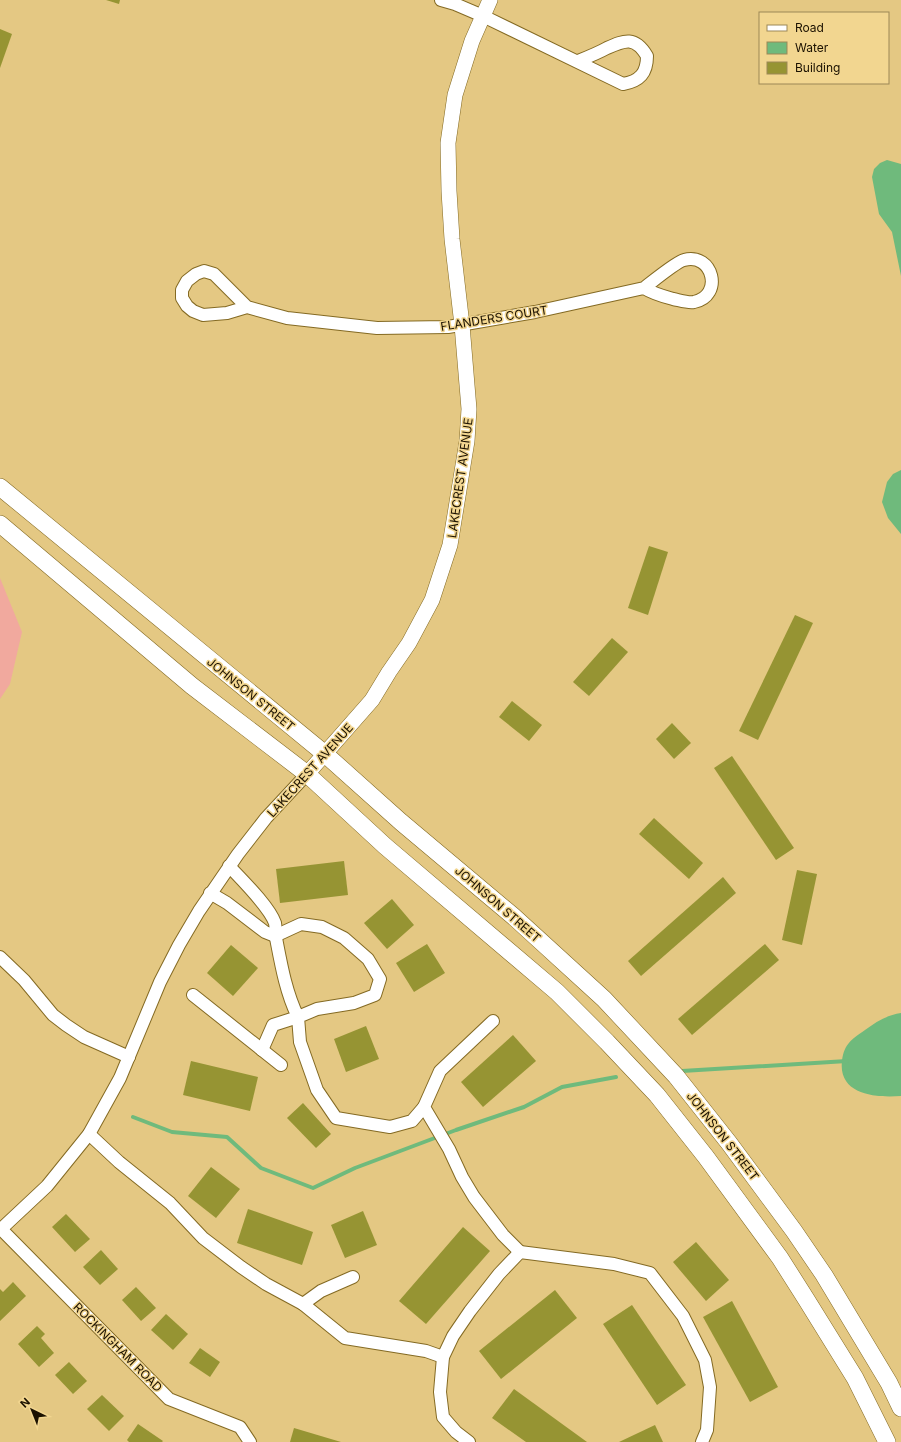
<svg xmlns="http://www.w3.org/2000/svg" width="901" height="1442" viewBox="0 0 901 1442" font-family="Inter,sans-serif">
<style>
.garden{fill:#f1a99e}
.water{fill:#6fba7c}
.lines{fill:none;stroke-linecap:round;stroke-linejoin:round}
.stream{stroke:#6fba7c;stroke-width:4}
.building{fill:#969433}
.minor-casing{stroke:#846a23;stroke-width:14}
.tertiary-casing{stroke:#846a23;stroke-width:16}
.secondary-casing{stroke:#846a23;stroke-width:18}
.minor{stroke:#fff;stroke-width:12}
.tertiary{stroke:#fff;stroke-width:15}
.secondary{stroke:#fff;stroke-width:17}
.labels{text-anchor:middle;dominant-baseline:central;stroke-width:3;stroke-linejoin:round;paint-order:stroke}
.street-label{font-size:12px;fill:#1b1100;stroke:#f2d690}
</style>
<rect width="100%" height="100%" fill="#e4c883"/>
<path class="garden" d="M0,578L22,632L10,684L0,699Z"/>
<g class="water">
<path d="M887,160L901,164V276L892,232L879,214L872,177L874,169L880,163Z"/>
<path d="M901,470V534L888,518L882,502L887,482L893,474Z"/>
<path d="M901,1013V1096C876,1098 838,1095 842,1061C844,1044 852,1039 865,1030C876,1022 887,1015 901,1013Z"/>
</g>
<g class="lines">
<g class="stream">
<path d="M682,1071L847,1061"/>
<path d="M133,1117L172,1132L227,1137L261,1168L313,1188L355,1168L456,1130L524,1107L562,1087L616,1077"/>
</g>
</g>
<g class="building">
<path d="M106,0H120L119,4Z"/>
<path d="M0,29L12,34L0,68Z"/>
<path d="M649,546L668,552L648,615L628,608Z"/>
<path d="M795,615L813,623L758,740L739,731Z"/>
<path d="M612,638L628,652L589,696L573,682Z"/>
<path d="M512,701L542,725L529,741L499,717Z"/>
<path d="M672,723L691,743L674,759L656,739Z"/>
<path d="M732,756L794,848L776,860L714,768Z"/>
<path d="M654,818L703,863L689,879L639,834Z"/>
<path d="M344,861L348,895L280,903L276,869Z"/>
<path d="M797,870L817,874L802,945L782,940Z"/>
<path d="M723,877L736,893L641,976L628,961Z"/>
<path d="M392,899L414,925L387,949L364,923Z"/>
<path d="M427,944L445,973L414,992L396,963Z"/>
<path d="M765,944L779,960L692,1035L678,1019Z"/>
<path d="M231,945L258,968L233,996L207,973Z"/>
<path d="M366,1026L379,1059L346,1072L334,1039Z"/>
<path d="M513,1035L536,1061L483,1107L461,1082Z"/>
<path d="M191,1061L258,1077L250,1111L183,1095Z"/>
<path d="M303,1103L331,1134L316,1148L287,1118Z"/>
<path d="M211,1167L240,1189L216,1218L188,1196Z"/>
<path d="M248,1209L313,1232L302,1265L237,1243Z"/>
<path d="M363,1211L377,1245L345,1258L331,1225Z"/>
<path d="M66,1214L90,1239L75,1252L52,1227Z"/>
<path d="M463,1227L490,1251L426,1324L399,1301Z"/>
<path d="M696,1242L729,1280L706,1301L673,1262Z"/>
<path d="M101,1250L118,1269L100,1285L83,1267Z"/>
<path d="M13,1282L26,1296L0,1321V1289L3,1292Z"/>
<path d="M136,1287L156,1308L141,1321L122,1300Z"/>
<path d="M555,1290L577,1318L501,1379L479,1351Z"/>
<path d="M732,1301L778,1387L750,1402L703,1317Z"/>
<path d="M632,1305L686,1385L657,1405L603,1324Z"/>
<path d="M166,1314L188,1334L173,1350L151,1330Z"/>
<path d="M37,1326L45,1334L41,1338L54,1353L39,1367L18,1344Z"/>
<path d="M200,1348L220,1362L210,1377L189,1363Z"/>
<path d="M69,1362L87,1381L73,1394L55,1375Z"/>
<path d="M514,1389L587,1442H526L492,1418Z"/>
<path d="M102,1395L124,1416L109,1431L87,1409Z"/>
<path d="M138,1424L163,1441L162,1442H129L127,1440Z"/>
<path d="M655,1425L663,1442H619Z"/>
<path d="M294,1428L341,1442H290Z"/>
</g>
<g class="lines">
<defs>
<g id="minor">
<path d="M441,0L455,4L483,16L623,84C640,81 647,73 647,56C635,36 625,40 607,48C598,53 588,57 578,61"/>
<path d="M247,307L227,313L203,315L193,311L187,306L182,298V290L187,281L196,274L204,271L214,274L247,307L287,318L377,328L448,327L535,312L644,288C654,294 662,296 673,299C679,300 687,303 694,302C724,296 713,252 684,260C676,262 652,282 644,288"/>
<path d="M229,866C241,879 269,906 275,923C276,927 275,933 276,938C281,964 286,993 298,1017L273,1025L262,1050"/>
<path d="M210,893L227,903L265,932L275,936L301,924L322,927L344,938L368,959L380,979L375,995L354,1003L317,1009L298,1017L300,1042L317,1090L336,1118L390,1127L412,1121L424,1107"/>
<path d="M0,957L24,980L53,1015L66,1025L84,1037L129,1057"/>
<path d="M193,995L281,1065"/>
<path d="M493,1021L440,1071L424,1107L449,1149L462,1177L474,1197L503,1235L520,1252"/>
<path d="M89,1134L119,1162L170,1203L203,1238L241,1267L266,1284L303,1304L321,1291L353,1277"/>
<path d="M0,1228L169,1399L240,1427L250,1442"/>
<path d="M0,1230L47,1186L89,1134L120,1078L160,982L179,945L199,911L238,854L266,818L307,774"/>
<path d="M303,1304L345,1338L426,1351L443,1357"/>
<path d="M469,1442L456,1432L443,1417L440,1392L443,1357L453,1336L470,1311L499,1274L520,1252L614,1264L650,1273L683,1316L705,1360L710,1387L707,1430L702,1442"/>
</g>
<path id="tertiary" d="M307,774L372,700L389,672L409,643L432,600L450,545L467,441L469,409L462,325L452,239L449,191L448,143L455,95L472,41L490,0"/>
<g id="secondary">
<path d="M0,487L325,754L401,822L513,916L604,999L676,1076L729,1143L794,1231L824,1275L889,1383L901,1408"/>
<path d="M0,524L192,686L307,774L385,846L557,992L607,1042L657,1095L706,1157L780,1258L806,1299L855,1378L887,1442"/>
</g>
</defs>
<use href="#minor" class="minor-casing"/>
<use href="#tertiary" class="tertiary-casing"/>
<use href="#secondary" class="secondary-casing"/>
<use href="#minor" class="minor"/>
<use href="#tertiary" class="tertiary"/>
<use href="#secondary" class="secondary"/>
</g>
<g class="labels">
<g class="street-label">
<text transform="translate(494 318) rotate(-9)">FLANDERS COURT</text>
<text transform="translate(460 478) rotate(-82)">LAKECREST AVENUE</text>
<text transform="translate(251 694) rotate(39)">JOHNSON STREET</text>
<text transform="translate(310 770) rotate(-48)">LAKECREST AVENUE</text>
<text transform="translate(498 904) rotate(41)">JOHNSON STREET</text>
<text transform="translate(723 1136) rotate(52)">JOHNSON STREET</text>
<text transform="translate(118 1347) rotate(45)">ROCKINGHAM ROAD</text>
</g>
</g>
<rect x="759" y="12" width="130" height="72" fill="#f2d690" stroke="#9c8756"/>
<rect x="767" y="25" width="20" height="6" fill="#ffffff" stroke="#9c8756"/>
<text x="795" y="32" font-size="12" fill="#1b1100">Road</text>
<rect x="767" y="42" width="20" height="12" fill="#6fba7c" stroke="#9c8756"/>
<text x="795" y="52" font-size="12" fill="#1b1100">Water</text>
<rect x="767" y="62" width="20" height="12" fill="#969433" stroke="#9c8756"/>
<text x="795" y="72" font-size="12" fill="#1b1100">Building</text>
<g transform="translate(32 1410) rotate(317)" stroke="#f2d690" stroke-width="3" paint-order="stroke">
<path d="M0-3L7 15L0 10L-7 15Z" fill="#1b1100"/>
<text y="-6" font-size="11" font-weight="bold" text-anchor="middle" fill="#1b1100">N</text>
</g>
</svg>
